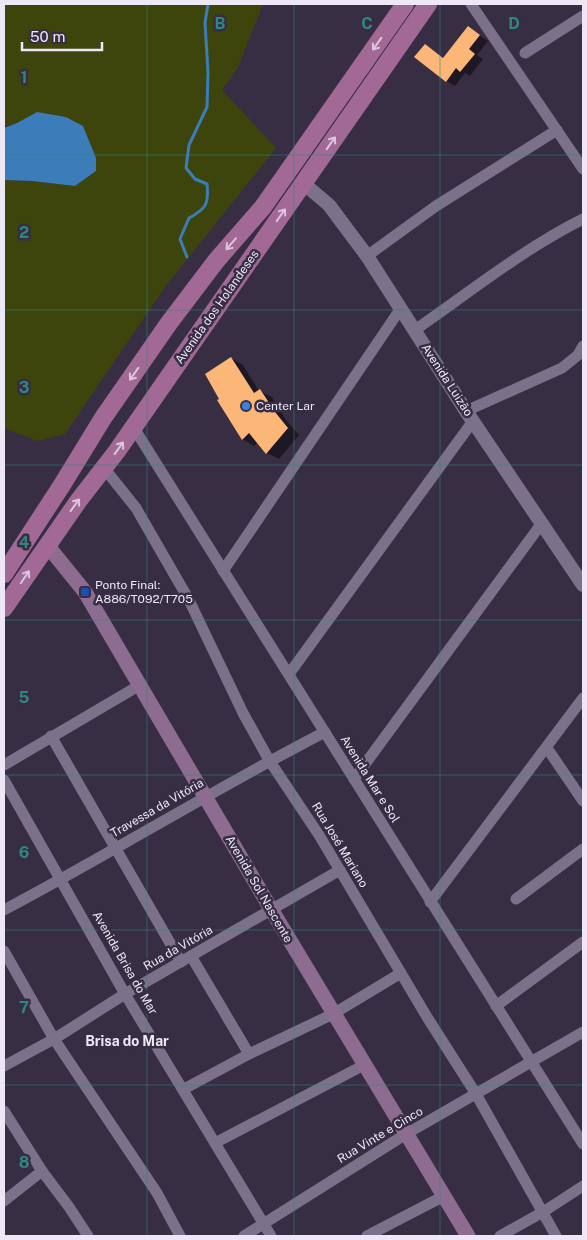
<svg xmlns="http://www.w3.org/2000/svg" width="587" height="1240" viewBox="0 0 587 1240" font-family="'Public Sans',sans-serif">
<style>
.green{fill:#3d450c}
.water{fill:#3c7cb8}
.shadow{fill:#0007}
.lines{fill:none;stroke-linecap:round;stroke-linejoin:round}
.stream{stroke:#3c7cb8;stroke-width:3}
.building{fill:#fcb677}
.minor{stroke:#7b718b;stroke-width:11}
.tertiary{stroke:#7b718b;stroke-width:14}
.secondary{stroke:#8e6c91;stroke-width:15}
.primary{stroke:#a26896;stroke-width:18}
.oneway{stroke:#dac7de}
.grid{fill:none;stroke:#308782;stroke-width:1;stroke-opacity:0.55}
.shop-dot{fill:#3f7fe0;stroke:#372e44;stroke-width:2}
.transit-dot{fill:#1a4fb4;stroke:#372e44;stroke-width:2}
.labels{text-anchor:middle;dominant-baseline:central;stroke-width:5;stroke-linejoin:round;paint-order:stroke}
.street-label{font-size:12px;fill:#ede7f6;stroke:#372e44}
.poi-label{font-size:12px;fill:#ede7f6;stroke:#372e44;text-anchor:start}
.neighbourhood-label{font-size:14px;font-weight:bold;fill:#ede7f6;stroke:#372e44}
.grid-label{font-size:16px;text-anchor:middle;font-weight:bold;fill:#308782;stroke:#372e44;stroke-width:5;stroke-linejoin:round;paint-order:stroke}
</style>
<rect width="100%" height="100%" fill="#372e44"/>
<path class="green" d="M4,4H263L237,69L222,90L276,148L165,287L65,434L37,441L4,428V180L32,181L75,186L96,171L83,126L37,112L17,123L4,127Z"/>
<path class="water" d="M37,112L66,117L83,126L96,158V171L75,186L32,181L4,180V128L17,123Z"/>
<g class="shadow">
<path d="M469,28L488,41L477,55L483,59L470,76L465,73L455,86L446,81L425,46L444,58Z"/>
<path d="M231,358L243,365L259,391L272,397L286,420L299,435L279,459L267,453L258,442L254,446L242,439L221,400Z"/>
</g>
<g class="lines">
<path class="stream" d="M187,257L180,239L189,218C206,209 209,204 207,184L195,179L186,168L189,145L207,107L208,72L205,23L208,4"/>
</g>
<g class="building">
<path d="M468,26L480,35L469,49L475,54L460,72L456,68L446,82L414,57L425,44L443,58Z"/>
<path d="M231,357L254,393L260,389L275,412L288,428L266,454L249,433L242,440L217,400L219,399L205,374Z"/>
</g>
<g class="lines">
<g class="minor">
<path d="M471,4L583,169"/>
<path d="M525,53L583,16"/>
<path d="M367,256L436,206L557,130"/>
<path d="M415,330C470,292 523,249 583,219"/>
<path d="M466,411L562,368L578,355L583,346"/>
<path d="M134,428L583,1144"/>
<path d="M104,468L136,508L189,600L243,713L269,760L319,835L427,1017L476,1094L556,1236"/>
<path d="M223,571L401,308"/>
<path d="M289,674L473,421"/>
<path d="M51,736L181,962"/>
<path d="M547,748L583,801"/>
<path d="M4,765L140,685"/>
<path d="M354,779L542,523"/>
<path d="M4,780L125,994L271,1236"/>
<path d="M516,899L583,849"/>
<path d="M430,902L583,698"/>
<path d="M4,910C112,853 216,788 325,732"/>
<path d="M4,951L54,1039L157,1193L180,1236"/>
<path d="M191,956L249,1054"/>
<path d="M496,1006L583,942"/>
<path d="M4,1066L54,1039L125,994L340,870"/>
<path d="M184,1089L249,1054L333,1014L401,973"/>
<path d="M4,1111L42,1171L69,1207L88,1236"/>
<path d="M215,1143L364,1065"/>
<path d="M4,1201L42,1171"/>
<path d="M244,1236L406,1134L583,1032"/>
<path d="M367,1236L444,1196"/>
<path d="M500,1236L543,1212L583,1186"/>
</g>
<path class="tertiary" d="M303,183L329,205L367,256L466,411L583,585"/>
<path class="secondary" d="M47,545L85,592L271,909L468,1236"/>
<g class="primary">
<path d="M4,574L62,485L103,418L169,323L216,261L263,207L405,4"/>
<path d="M4,608L79,500L117,451L428,4"/>
</g>
</g>
<defs><path id="oneway-shaft" d="M-6 0H5M1.5-3L5.5 0L1.5 3" fill="none" stroke-width="1.6" stroke-linecap="round" stroke-linejoin="round" transform="scale(1.25)"/></defs>
<g class="oneway">
<use href="#oneway-shaft" transform="translate(377 44) rotate(125)"/>
<use href="#oneway-shaft" transform="translate(331 143) rotate(-55)"/>
<use href="#oneway-shaft" transform="translate(281 215) rotate(-55)"/>
<use href="#oneway-shaft" transform="translate(231 244) rotate(131)"/>
<use href="#oneway-shaft" transform="translate(134 374) rotate(125)"/>
<use href="#oneway-shaft" transform="translate(119 448) rotate(-54)"/>
<use href="#oneway-shaft" transform="translate(75 505) rotate(-54)"/>
<use href="#oneway-shaft" transform="translate(25 577) rotate(-56)"/>
</g>
<path class="grid" d="M147,4V1236M294,4V1236M440,4V1236M4,155H583M4,310H583M4,465H583M4,620H583M4,775H583M4,930H583M4,1085H583"/>
<circle class="shop-dot" cx="246" cy="406" r="5"/>
<rect class="transit-dot" x="80" y="587" width="10" height="10" rx="2.5"/>
<g class="labels">
<g class="street-label">
<text transform="translate(217 307) rotate(-55)">Avenida dos Holandeses</text>
<text transform="translate(447 380) rotate(57)">Avenida Luizão</text>
<text transform="translate(370 779) rotate(58)">Avenida Mar e Sol</text>
<text transform="translate(157 808) rotate(-30)">Travessa da Vitória</text>
<text transform="translate(340 845) rotate(59)">Rua José Mariano</text>
<text transform="translate(259 889) rotate(60)">Avenida Sol Nascente</text>
<text transform="translate(178 948) rotate(-30)">Rua da Vitória</text>
<text transform="translate(125 963) rotate(60)">Avenida Brisa do Mar</text>
<text transform="translate(380 1135) rotate(-31)">Rua Vinte e Cinco</text>
</g>
<g class="poi-label">
<text x="256" y="406">Center Lar</text>
<text x="95" y="585">Ponto Final:<tspan x="95" dy="14">A886/T092/T705</tspan></text>
</g>
<g class="neighbourhood-label">
<text x="127" y="1041">Brisa do Mar</text>
</g>
</g>
<g class="grid-label">
<text x="220" y="29">B</text>
<text x="367" y="29">C</text>
<text x="514" y="29">D</text>
<text x="24" y="83">1</text>
<text x="24" y="238">2</text>
<text x="24" y="393">3</text>
<text x="24" y="548">4</text>
<text x="24" y="703">5</text>
<text x="24" y="858">6</text>
<text x="24" y="1013">7</text>
<text x="24" y="1168">8</text>
</g>
<rect width="587" height="1240" fill="none" stroke="#ede7f6" stroke-width="10"/>
<path d="M22 42v8h80v-8" fill="none" stroke="#ede7f6" stroke-width="2.5"/>
<text x="30" y="42" font-size="15" fill="#ede7f6" stroke="#372e44" stroke-width="4" paint-order="stroke">50 m</text>
</svg>
